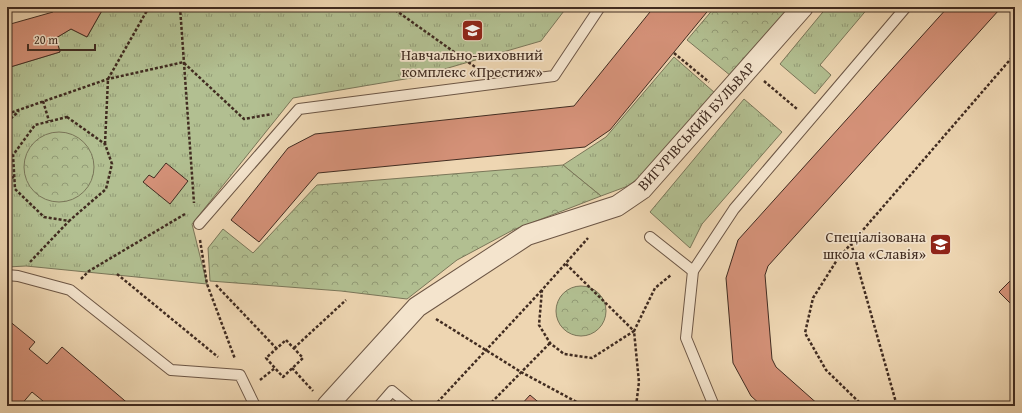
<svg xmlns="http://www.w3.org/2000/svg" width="1022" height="413" viewBox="0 0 1022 413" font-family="'Gentium Book Plus',serif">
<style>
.grass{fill:url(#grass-tufts);stroke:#7a7659}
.forest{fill:url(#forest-crowns);stroke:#7a7659}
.building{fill:#d49178;stroke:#412c21}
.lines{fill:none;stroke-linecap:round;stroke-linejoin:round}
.lane-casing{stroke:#6c5645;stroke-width:12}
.street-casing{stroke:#6c5645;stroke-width:22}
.path{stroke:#412c21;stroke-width:2.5;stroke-dasharray:3 2;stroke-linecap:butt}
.lane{stroke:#f4e4cd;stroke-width:10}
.street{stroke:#f4e4cd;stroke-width:20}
.labels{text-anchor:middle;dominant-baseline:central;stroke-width:3.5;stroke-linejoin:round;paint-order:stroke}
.poi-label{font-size:15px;fill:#412c21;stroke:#f4e4cd}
.street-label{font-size:15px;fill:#412c21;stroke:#f4e4cd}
</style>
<defs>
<pattern id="grass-tufts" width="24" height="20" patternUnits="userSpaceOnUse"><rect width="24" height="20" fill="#b2bf91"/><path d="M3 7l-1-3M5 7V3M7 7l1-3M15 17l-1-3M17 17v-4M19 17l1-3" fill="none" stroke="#929b76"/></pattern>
<pattern id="forest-crowns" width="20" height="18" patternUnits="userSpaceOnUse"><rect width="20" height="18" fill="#b2bf91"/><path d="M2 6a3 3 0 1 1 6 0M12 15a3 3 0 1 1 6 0" fill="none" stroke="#929b76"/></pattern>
</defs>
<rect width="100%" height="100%" fill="#eed6b2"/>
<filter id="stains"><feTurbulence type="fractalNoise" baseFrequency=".005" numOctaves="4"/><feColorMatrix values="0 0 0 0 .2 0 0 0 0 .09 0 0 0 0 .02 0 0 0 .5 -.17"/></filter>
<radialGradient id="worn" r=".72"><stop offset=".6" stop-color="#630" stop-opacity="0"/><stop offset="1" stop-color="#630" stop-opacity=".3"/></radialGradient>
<g class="grass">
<path d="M104,7H567L541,41L417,77L293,98L192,224L207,284L26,266L7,267V68L60,52L56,38L71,29L87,37Z"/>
<path d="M827,7H869L820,65L831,75L815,94L780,64Z"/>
<path d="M674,57L715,93L646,172L628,186L601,196L563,165L606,137Z"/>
<path d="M744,99L782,132L702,224L690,248L650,212Z"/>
</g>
<g class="forest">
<path d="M715,7H791L731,76L687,40Z"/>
<circle cx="59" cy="167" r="35"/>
<path d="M563,165L601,196L513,230L457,260L407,299L341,291L210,281L208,248L223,229L253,253L317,185Z"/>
<circle cx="581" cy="311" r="25"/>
</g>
<g class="building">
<path d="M56,7H104L87,37L71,29L56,38L60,52L7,68V25L53,12Z"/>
<path d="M654,7H711L610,130L585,147L318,173L259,242L231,220L288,148L315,134L574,106Z"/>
<path d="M948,7H996L999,10L768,266L765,275L772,359L776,367L820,406H762L751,396L733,363L726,278L738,240Z"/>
<path d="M166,163L188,181L170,204L143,182L149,175L154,178Z"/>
<path d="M1015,276V308L999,292Z"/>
<path d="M8,320L35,342L29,349L47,364L62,347L131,406H49L32,392L20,406H12L7,402Z"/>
<path d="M530,395L543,406H520Z"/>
</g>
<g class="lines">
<defs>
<g id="lane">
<path d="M199,224L299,109L554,76L600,7"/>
<path d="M650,237L693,271"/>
<path d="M7,275L18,276L70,290L171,370L240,375L255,406"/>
<path d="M379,406L392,391L410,406"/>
<path d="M714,406L686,338L693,271L734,209L906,7"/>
</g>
<path id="street" d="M327,406L417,307L527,235L617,206L642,189L803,7"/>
</defs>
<use href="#lane" class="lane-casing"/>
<use href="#street" class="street-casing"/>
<g class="path">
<path d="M180,7L194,203"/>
<path d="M391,7L478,69"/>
<path d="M674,53L709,82"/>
<path d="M184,63L244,119L272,114"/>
<path d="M764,81L797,109"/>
<path d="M43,101L49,121"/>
<path d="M7,114L108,79L184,62"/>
<path d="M67,117L105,144L112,164L106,189L69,221L44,217L15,189L13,155L35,125Z"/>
<path d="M7,122L19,111"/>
<path d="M105,144L108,79L149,7"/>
<path d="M7,179L14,177"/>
<path d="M200,240L207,284L235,359"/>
<path d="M851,243L897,406"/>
<path d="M30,262L69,221"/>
<path d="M566,264L634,331L592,358L564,354L550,343L539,325L542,290L588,238"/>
<path d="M117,274L218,357"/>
<path d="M81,279L89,271L185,214"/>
<path d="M216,285L277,349"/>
<path d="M436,319L521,372L584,406"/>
<path d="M286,340L303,358L283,377L266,358Z"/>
<path d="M294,348L346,300"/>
<path d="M292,368L313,391"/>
<path d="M260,380L275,368"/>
<path d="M434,406L542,290"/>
<path d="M488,406L550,343"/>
<path d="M636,406L639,382L634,331L655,288L671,275"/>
<path d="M863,406L826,370L805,333L813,298L837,260L1015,54"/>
</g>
<use href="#lane" class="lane"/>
<use href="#street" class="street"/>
</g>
<defs>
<symbol id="school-square" viewBox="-11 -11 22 22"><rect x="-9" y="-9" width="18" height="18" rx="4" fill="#8f2418" stroke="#f4e4cd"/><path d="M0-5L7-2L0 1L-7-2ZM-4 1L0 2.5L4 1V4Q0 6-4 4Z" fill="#fff"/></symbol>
</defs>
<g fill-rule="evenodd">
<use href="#school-square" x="460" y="18" width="25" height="25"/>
<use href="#school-square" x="928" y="232" width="25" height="25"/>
</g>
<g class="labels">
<g class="poi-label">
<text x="472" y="54">Навчально-виховний<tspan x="472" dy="17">комплекс «Престиж»</tspan></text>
<text x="926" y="236" text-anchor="end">Спеціалізована<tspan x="926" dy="17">школа «Славія»</tspan></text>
</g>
<g class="street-label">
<text transform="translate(696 126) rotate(-48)">ВИГУРІВСЬКИЙ БУЛЬВАР</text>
</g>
</g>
<rect width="1022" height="413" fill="none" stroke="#eed6b2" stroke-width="24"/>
<rect x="8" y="8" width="1006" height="397" fill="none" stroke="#412c21" stroke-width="2"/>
<rect x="12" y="12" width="998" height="389" fill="none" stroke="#412c21"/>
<path d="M28 44v6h67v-6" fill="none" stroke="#412c21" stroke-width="2"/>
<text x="34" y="44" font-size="12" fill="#412c21" stroke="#f4e4cd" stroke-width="3" paint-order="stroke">20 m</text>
<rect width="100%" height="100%" filter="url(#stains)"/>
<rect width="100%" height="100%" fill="url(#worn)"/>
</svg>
